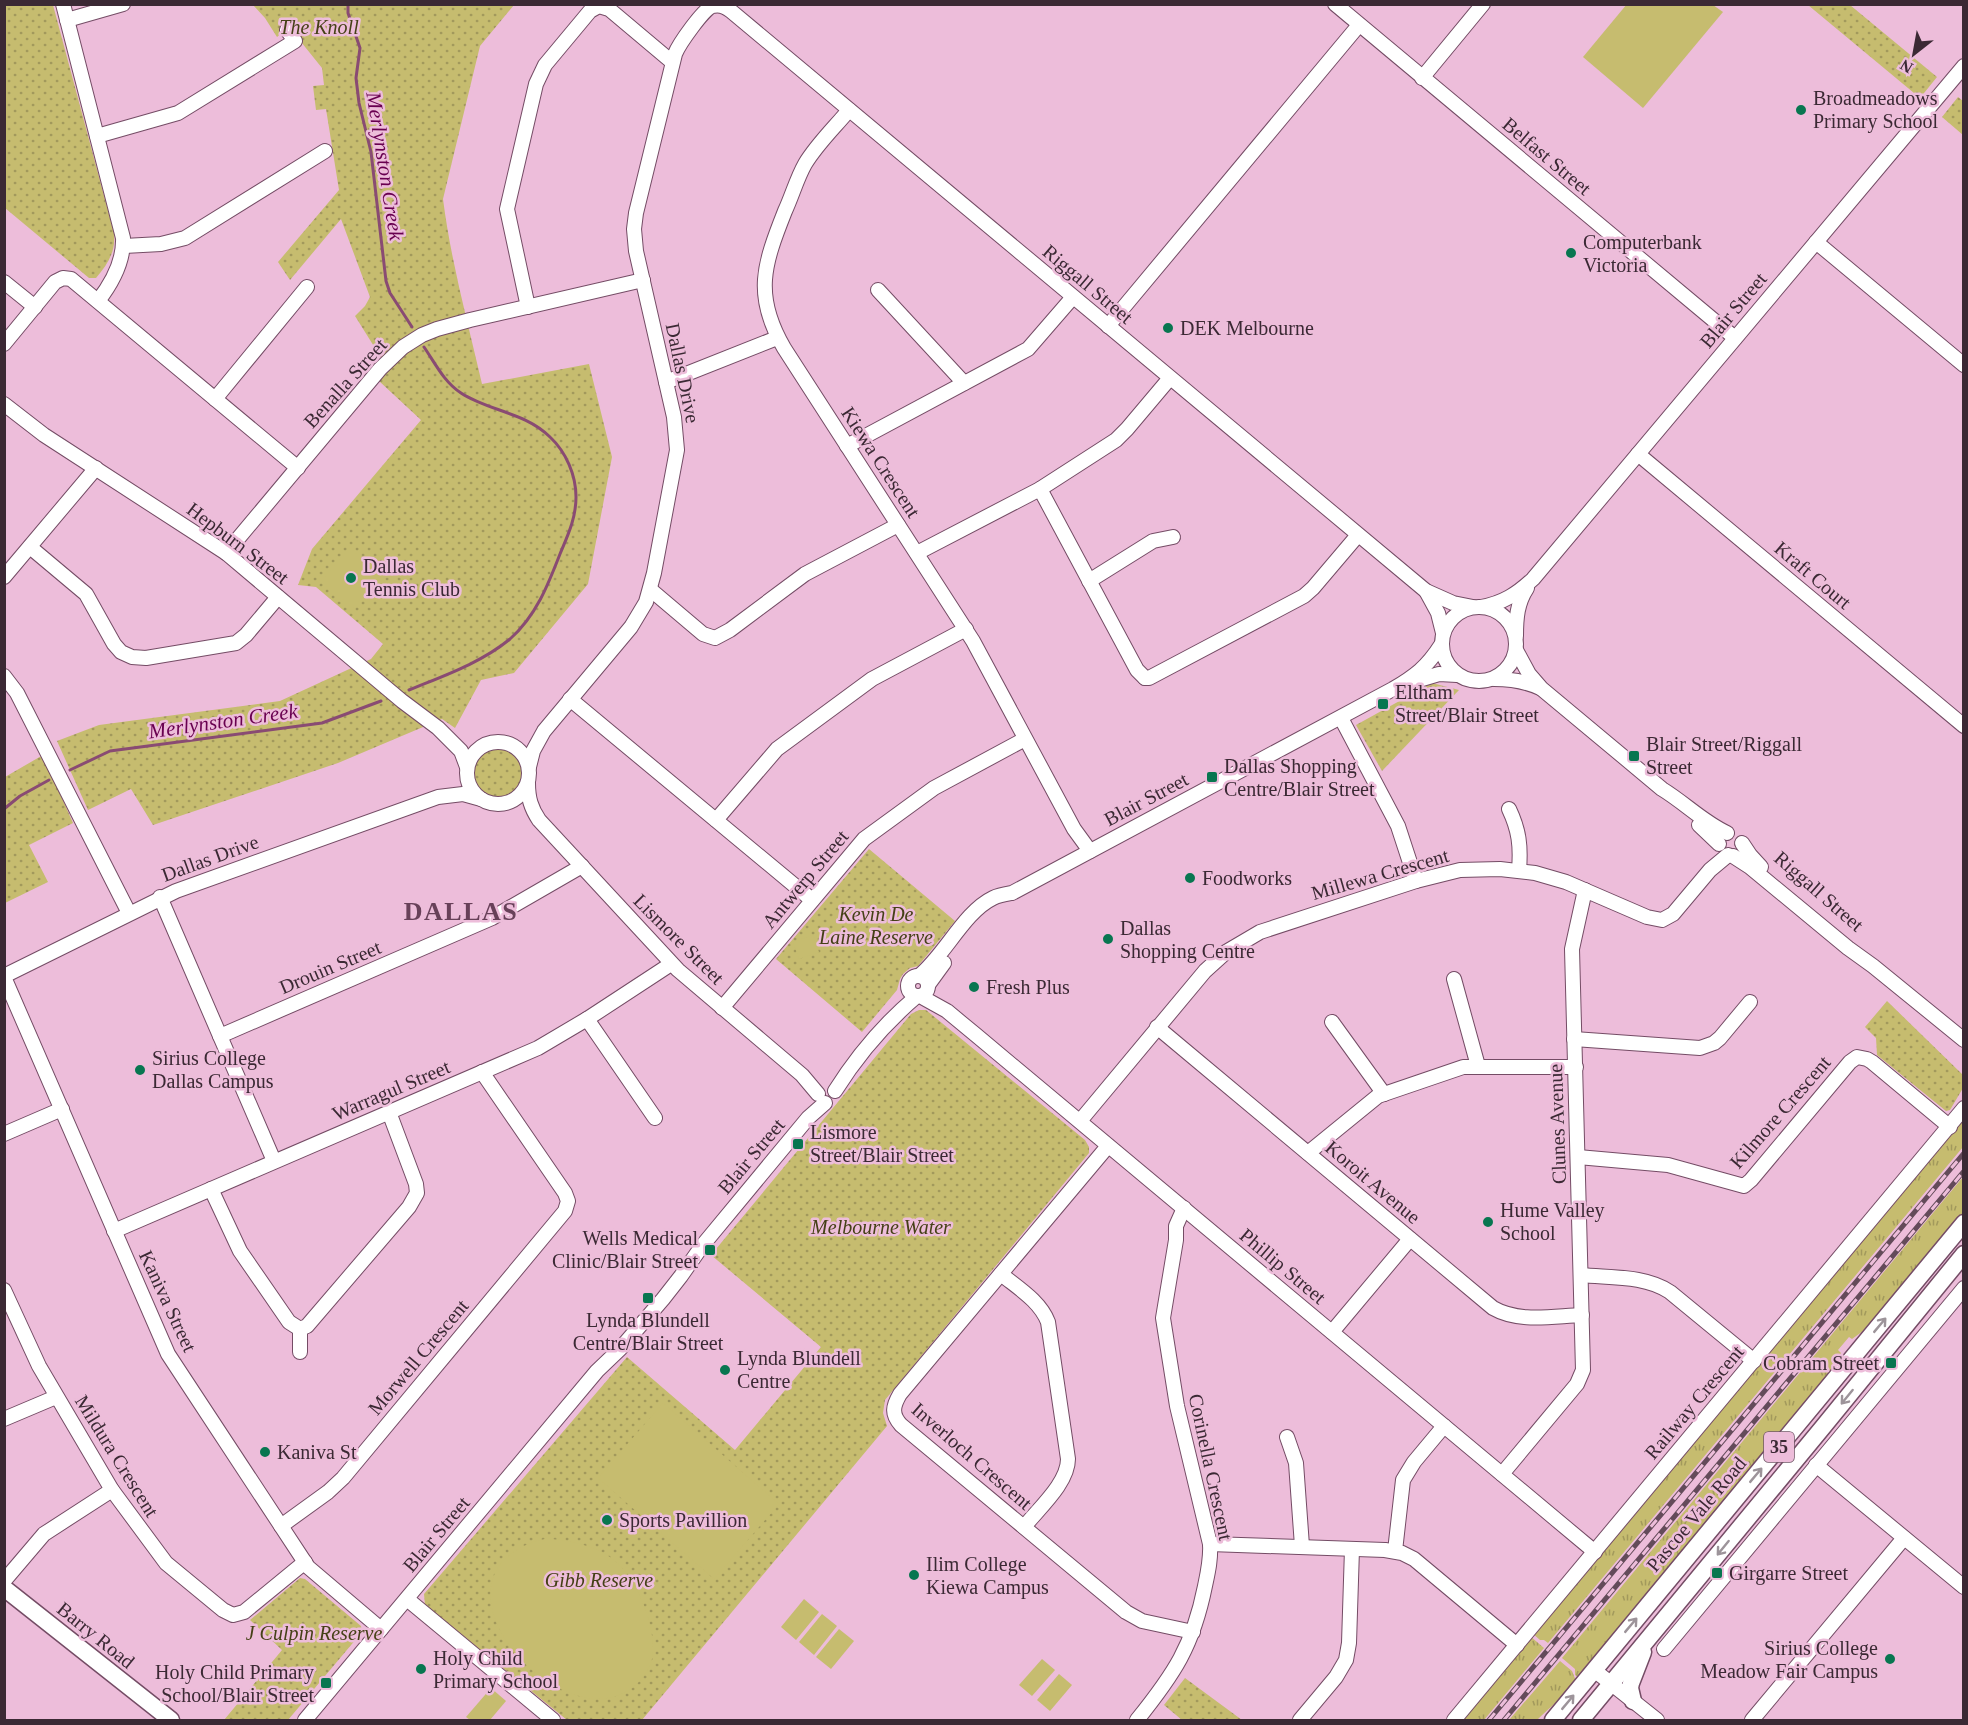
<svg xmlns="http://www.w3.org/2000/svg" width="1968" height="1725" viewBox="0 0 1968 1725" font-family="Georgia,serif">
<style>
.grass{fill:url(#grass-tufts)}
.park{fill:url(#park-dots)}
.garden{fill:#c6bc6f}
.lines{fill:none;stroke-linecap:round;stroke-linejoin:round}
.stream{stroke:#894b73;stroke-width:3}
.minor-casing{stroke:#744c65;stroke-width:16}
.major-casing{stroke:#744c65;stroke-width:19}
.minor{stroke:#fff;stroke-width:14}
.major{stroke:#fff;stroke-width:16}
.rail-casing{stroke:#644b5a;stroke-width:5}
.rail{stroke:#edbdda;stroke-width:3;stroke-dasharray:9;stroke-linecap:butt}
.oneway{stroke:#9d949a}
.poi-dot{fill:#087650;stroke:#edbdda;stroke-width:2}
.labels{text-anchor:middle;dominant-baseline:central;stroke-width:5;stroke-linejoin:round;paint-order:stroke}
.shield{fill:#edbdda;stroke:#705566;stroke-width:1.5}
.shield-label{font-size:18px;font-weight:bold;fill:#3b2934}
.park-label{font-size:20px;font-style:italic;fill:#454016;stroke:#edbdda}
.poi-label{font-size:20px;fill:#3b2934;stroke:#edbdda;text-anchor:start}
.street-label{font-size:20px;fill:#3b2934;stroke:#edbdda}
.water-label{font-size:21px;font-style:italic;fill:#690050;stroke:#edbdda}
.district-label{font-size:26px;font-weight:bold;letter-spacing:1.5px;fill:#684159;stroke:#edbdda}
</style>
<defs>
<pattern id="grass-tufts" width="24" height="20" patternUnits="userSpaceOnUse" patternTransform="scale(1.5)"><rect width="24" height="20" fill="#c6bc6f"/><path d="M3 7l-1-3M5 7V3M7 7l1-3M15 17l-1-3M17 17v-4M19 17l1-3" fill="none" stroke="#a2995c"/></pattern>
<pattern id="park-dots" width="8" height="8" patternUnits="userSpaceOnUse" patternTransform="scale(1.5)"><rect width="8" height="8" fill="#c6bc6f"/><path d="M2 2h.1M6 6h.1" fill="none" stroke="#a2995c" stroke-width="1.8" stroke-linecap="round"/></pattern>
</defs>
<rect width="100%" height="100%" fill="#edbdda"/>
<g class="grass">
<path d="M1963,1117V1147L1548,1643L1544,1640H1540L1532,1633Z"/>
<path d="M1963,1177V1213L1870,1326L1852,1339L1849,1337L1838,1350L1841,1353L1831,1373L1579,1678L1575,1675V1669L1562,1658Z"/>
<path d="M1530,1636L1544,1648L1484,1720H1460Z"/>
<path d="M1560,1661L1572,1671L1576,1681C1565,1696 1550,1707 1537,1720H1509Z"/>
</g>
<g class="park">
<path d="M4,5H53L114,233C116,251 108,264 96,278H89L5,208Z"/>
<path d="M253,5H514L480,46L443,199C451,262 468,323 482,384L589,364L612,457L588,584L514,673L481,680L455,728L442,719L338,763L153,825L131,789L88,810L57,741L99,725L280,701L371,659L383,644L316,587L298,585L312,549L421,420L379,381L390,367L380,356L355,316L365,306L370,297L341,219L290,280L278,262L339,190L326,109L316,110L313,86L324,85L322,68L289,27L277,37L265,18Z"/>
<path d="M1808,5H1850L1937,77L1920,98Z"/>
<path d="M1958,97L1963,101V135L1942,117Z"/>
<path d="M1432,683L1459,690L1382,771L1356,725Z"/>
<circle cx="498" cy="772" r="28"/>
<path d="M43,755L73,823L29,845L48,882L5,903V777Z"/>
<path d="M869,849L955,921L918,966L910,968L903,974L900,979L897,990L862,1032L776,959Z"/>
<path d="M1887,1001L1963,1075V1088L1950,1110L1946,1111L1877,1055L1876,1038L1865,1027Z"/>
<path d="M919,1010H926L1085,1140L1089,1147V1153L885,1400L883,1413L887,1426L642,1720H567L425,1605L424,1594L627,1357L735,1450L821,1347L711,1255L911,1014Z"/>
<path d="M300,1578L305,1579L361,1626L362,1632L288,1720H224L282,1650L250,1620Z"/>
<path d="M1185,1678L1242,1720H1182L1164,1705Z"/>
</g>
<g class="garden">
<path d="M1627,4L1713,5L1723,12L1643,108L1583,57Z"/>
<path d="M349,548L381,575L353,608L321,582Z"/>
<path d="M813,935L819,952L799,959L793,942Z"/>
<path d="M663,1403L779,1504L714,1579L598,1478Z"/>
<path d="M545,1539C567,1539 597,1546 614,1560C637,1578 658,1630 652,1659C648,1675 635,1689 619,1695C552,1721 444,1603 512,1553C522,1546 533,1541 545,1539Z"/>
<path d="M804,1599L819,1612L796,1640L781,1627Z"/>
<path d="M822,1614L837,1626L814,1655L799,1642Z"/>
<path d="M839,1629L854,1641L831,1669L816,1657Z"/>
<path d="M1042,1659L1055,1670L1032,1696L1019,1685Z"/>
<path d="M1059,1674L1072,1685L1050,1711L1037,1700Z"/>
<path d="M491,1688L506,1701L490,1720H470L466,1717Z"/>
</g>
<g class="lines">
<g class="stream">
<path d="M348,4V13L360,48L356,78L359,103L371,152L386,281L390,293L412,327"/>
<path d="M409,690C443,676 481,663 510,639C536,616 548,585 560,554C568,535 576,518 576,497C576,475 566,452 550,437C525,412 488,411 461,393C444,382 435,363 424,347"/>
<path d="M70,770L110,751L322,723L381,701"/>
<path d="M4,809L20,796L49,780"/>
</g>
<defs>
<g id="minor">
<path d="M63,4L123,238C124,262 112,283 98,301"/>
<path d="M1335,4L1735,338"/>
<path d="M67,20L123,4"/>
<path d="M1422,78L1483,4"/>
<path d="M849,110C835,127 817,144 805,164C797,178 792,196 785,211C764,264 753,295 784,348L973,641L1074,829L1090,851"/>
<path d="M97,136L178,113L295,41L287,30"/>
<path d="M1816,242L1964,365"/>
<path d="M124,246L161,244L185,238L325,151"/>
<path d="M4,282L35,307"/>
<path d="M878,290L964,383"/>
<path d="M528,307L507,209L536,84L545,65L590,11L599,6L609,9L672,62"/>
<path d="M1108,326L1359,25"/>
<path d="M4,344L55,282L63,278L71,279L298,468"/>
<path d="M666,382L777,338"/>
<path d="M215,399L307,287"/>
<path d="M4,404L44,435L226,553L402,701L438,728L461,751L467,767"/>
<path d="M847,446L1028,349L1073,297"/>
<path d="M1638,454L1964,726"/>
<path d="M1040,489L1137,670L1145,678"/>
<path d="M30,547L86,594L114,644L121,652L132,657L146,658L236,643L246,635L278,597"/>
<path d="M226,553L380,369L403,347L422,335L437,329L470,320L643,280"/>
<path d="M917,553L1040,489L1116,440L1127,429L1170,378"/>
<path d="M4,577L96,468"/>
<path d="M1089,581L1153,541L1173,537"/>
<path d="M651,590L703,634L715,638L730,630L805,574L898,525"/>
<path d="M1426,591L1438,613L1443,633"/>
<circle cx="1479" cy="644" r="37"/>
<path d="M1481,607C1503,603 1517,594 1533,579L1964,66"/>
<path d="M1516,636C1516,619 1517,603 1527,588"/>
<path d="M1516,650L1529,674L1542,689L1662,789C1685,803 1703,822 1727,833"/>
<path d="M4,676L17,693L129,913"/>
<path d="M1145,678H1149L1304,596L1313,588L1358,535"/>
<path d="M1494,679C1511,679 1525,681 1540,688"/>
<path d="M1412,682L1439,674L1457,675"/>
<path d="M570,699L812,900"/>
<path d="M1341,718L1398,826L1416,881"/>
<circle cx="498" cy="773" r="31"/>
<path d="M529,767L533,751L544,731L631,627L646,602L654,573L677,450L674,417L636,251L634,229L636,213L675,54C679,44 704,8 713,6C720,4 726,7 731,11L1426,591L1453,603L1473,607"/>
<path d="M528,783C528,798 531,808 539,820L678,970L802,1075L818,1094"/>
<path d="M1509,809C1519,830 1521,846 1519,870"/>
<path d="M716,820L777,749L872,679L966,629"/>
<path d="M1699,825L1719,844"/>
<path d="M1742,843L1750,855L1761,867"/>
<path d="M1733,856L1750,867L1848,948L1873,966L1964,1040"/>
<path d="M160,897L274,1161"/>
<circle cx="918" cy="986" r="10"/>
<path d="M4,976L176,891L438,797L463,794L481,799"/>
<path d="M919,976C945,955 964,912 993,898C999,895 1006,894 1012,893L1393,689C1415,676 1427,667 1441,645"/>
<path d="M4,977L168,1354L308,1567L381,1629"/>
<path d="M1454,979L1478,1066"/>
<path d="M928,985L944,963"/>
<path d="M920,996L947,1011L976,1035L1595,1552"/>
<path d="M722,1008L864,839L934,788L1025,739"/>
<path d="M587,1019L655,1118"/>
<path d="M1332,1022L1384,1094"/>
<path d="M1157,1027L1493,1308C1519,1323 1553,1316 1582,1315"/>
<path d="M220,1036L492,918L582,866"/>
<path d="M1574,1039L1700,1048L1714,1043L1720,1038L1750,1002"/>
<path d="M835,1091C857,1056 885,1023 917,996"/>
<path d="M1080,1121L1205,971L1226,952L1260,932L1416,881L1460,870L1500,869L1535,873L1566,882L1647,917L1662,920L1673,914L1710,870L1728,855"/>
<path d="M4,1134L62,1109"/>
<path d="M1108,1146L900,1394C893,1406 891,1414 901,1425L1126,1612L1142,1621L1193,1632"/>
<path d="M1308,1153L1378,1096L1463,1067H1576"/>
<path d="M1578,1157L1668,1165L1744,1186L1751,1180L1850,1062L1857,1057L1867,1059L1872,1062L1950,1127"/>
<path d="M211,1189L240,1251L289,1322L300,1329L307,1326L409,1207L417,1193L416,1184L389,1112"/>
<path d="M114,1231L538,1048L587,1019L671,964"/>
<path d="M1001,1274C1018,1288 1040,1301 1048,1322L1068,1459C1068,1483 1039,1508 1024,1527"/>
<path d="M1581,1275C1610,1278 1645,1275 1670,1292L1754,1361"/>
<path d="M4,1290L39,1366L112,1490L166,1563L223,1610L233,1615L244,1612L305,1562"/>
<path d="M1332,1332L1410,1239"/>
<path d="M300,1352V1329"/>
<path d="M4,1419L56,1397"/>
<path d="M1287,1437L1296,1463L1302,1546"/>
<path d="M1816,1465L1964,1587"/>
<path d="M1502,1474L1577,1384L1583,1370L1572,949L1585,890"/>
<path d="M281,1526L328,1492L343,1478L565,1211L568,1201L565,1193L482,1072"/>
<path d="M1210,1544L1385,1550L1402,1553L1414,1559L1517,1645"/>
<path d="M1395,1551L1403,1480L1414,1462L1444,1426"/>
<path d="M4,1581L44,1534L112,1490"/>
<path d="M407,1599L553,1720"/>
<path d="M1664,1649L1964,1288"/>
<path d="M1594,1670L1657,1720"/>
<path d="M305,1720L597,1371L620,1349L663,1299L681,1276L702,1246L808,1118L825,1103"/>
<path d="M1137,1720C1174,1674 1193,1646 1205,1586C1208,1572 1211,1559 1210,1544L1177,1406L1163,1318L1176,1240V1226L1184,1208"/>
<path d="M1300,1720L1336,1677L1346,1660L1349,1643L1352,1549"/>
<path d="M1454,1720L1964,1108"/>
<path d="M1752,1720L1904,1538"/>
</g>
<g id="major">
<path d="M4,1588L171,1720"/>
<path d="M1633,1701L1630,1688L1631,1683L1643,1652"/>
<path d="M1553,1720L1964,1223"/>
<path d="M1581,1720L1823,1427L1964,1254"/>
</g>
</defs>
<use href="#minor" class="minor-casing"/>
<use href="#major" class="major-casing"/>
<use href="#minor" class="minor"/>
<use href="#major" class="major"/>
<defs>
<g id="rail">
<path d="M1489,1720L1964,1153"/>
<path d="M1504,1720L1964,1171"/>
</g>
</defs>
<use href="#rail" class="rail-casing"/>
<use href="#rail" class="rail"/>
</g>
<defs><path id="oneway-shaft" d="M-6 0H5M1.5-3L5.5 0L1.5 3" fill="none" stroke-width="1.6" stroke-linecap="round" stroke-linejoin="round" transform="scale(1.5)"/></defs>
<g class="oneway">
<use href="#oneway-shaft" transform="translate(1880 1325) rotate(-50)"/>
<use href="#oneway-shaft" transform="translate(1847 1397) rotate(129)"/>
<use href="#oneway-shaft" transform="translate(1756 1475) rotate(-50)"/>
<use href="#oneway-shaft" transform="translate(1723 1548) rotate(129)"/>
<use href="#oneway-shaft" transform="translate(1631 1625) rotate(-50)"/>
<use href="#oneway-shaft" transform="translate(1568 1702) rotate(-50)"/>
</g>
<g class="poi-dot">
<circle cx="1801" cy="110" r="6"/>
<circle cx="1571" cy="253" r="6"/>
<circle cx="1168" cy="328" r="6"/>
<circle cx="351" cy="578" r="6"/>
<rect x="1377" y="698" width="12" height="12" rx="3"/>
<rect x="1628" y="750" width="12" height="12" rx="3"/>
<rect x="1206" y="771" width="12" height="12" rx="3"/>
<circle cx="1190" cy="878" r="6"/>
<circle cx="1108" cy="939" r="6"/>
<circle cx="974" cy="987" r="6"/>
<circle cx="140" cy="1070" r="6"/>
<rect x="792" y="1138" width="12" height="12" rx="3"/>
<circle cx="1488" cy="1222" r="6"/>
<rect x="704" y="1244" width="12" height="12" rx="3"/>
<rect x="642" y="1292" width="12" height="12" rx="3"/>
<rect x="1885" y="1357" width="12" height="12" rx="3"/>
<circle cx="725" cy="1370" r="6"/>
<circle cx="265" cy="1452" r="6"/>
<circle cx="607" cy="1520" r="6"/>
<rect x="1711" y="1567" width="12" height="12" rx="3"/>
<circle cx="914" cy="1575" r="6"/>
<circle cx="1890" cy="1659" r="6"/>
<circle cx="421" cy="1669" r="6"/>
<rect x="320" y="1677" width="12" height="12" rx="3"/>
</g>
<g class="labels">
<rect class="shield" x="1764" y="1432" width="30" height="30" rx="4.5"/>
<g class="shield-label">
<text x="1779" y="1447">35</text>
</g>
<g class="park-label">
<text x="319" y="27">The Knoll</text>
<text x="876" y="914">Kevin De<tspan x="876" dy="23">Laine Reserve</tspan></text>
<text x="881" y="1227">Melbourne Water</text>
<text x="599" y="1580">Gibb Reserve</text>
<text x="314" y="1633">J Culpin Reserve</text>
</g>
<g class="poi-label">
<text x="1813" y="98">Broadmeadows<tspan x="1813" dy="23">Primary School</tspan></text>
<text x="1583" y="242">Computerbank<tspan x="1583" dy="23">Victoria</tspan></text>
<text x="1180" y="328">DEK Melbourne</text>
<text x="363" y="566">Dallas<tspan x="363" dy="23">Tennis Club</tspan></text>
<text x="1395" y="692">Eltham<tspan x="1395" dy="23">Street/Blair Street</tspan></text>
<text x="1646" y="744">Blair Street/Riggall<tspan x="1646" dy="23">Street</tspan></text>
<text x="1224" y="766">Dallas Shopping<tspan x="1224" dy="23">Centre/Blair Street</tspan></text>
<text x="1202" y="878">Foodworks</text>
<text x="1120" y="928">Dallas<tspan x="1120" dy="23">Shopping Centre</tspan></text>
<text x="986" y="987">Fresh Plus</text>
<text x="152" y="1058">Sirius College<tspan x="152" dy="23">Dallas Campus</tspan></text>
<text x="810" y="1132">Lismore<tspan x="810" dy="23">Street/Blair Street</tspan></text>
<text x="1500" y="1210">Hume Valley<tspan x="1500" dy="23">School</tspan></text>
<text x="698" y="1238" text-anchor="end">Wells Medical<tspan x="698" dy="23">Clinic/Blair Street</tspan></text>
<text x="648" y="1320" text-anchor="middle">Lynda Blundell<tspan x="648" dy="23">Centre/Blair Street</tspan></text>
<text x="737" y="1358">Lynda Blundell<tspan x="737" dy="23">Centre</tspan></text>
<text x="1879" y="1363" text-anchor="end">Cobram Street</text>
<text x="277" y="1452">Kaniva St</text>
<text x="619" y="1520">Sports Pavillion</text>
<text x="926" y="1564">Ilim College<tspan x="926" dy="23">Kiewa Campus</tspan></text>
<text x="1729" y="1573">Girgarre Street</text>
<text x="1878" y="1648" text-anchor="end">Sirius College<tspan x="1878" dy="23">Meadow Fair Campus</tspan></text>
<text x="433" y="1658">Holy Child<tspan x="433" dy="23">Primary School</tspan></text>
<text x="314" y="1672" text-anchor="end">Holy Child Primary<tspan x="314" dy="23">School/Blair Street</tspan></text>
</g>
<g class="street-label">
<text transform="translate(1547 156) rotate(40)">Belfast Street</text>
<text transform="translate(1088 284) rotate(40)">Riggall Street</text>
<text transform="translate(1733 310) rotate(-50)">Blair Street</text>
<text transform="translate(683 373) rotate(78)">Dallas Drive</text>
<text transform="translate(345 383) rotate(-48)">Benalla Street</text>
<text transform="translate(881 462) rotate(57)">Kiewa Crescent</text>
<text transform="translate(238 543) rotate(37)">Hepburn Street</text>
<text transform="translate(1813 575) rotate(40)">Kraft Court</text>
<text transform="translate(1146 799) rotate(-28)">Blair Street</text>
<text transform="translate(210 858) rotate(-20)">Dallas Drive</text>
<text transform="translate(1380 874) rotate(-16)">Millewa Crescent</text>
<text transform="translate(805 879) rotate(-50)">Antwerp Street</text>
<text transform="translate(1819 891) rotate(41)">Riggall Street</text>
<text transform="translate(679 939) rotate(45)">Lismore Street</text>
<text transform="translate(330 967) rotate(-23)">Drouin Street</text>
<text transform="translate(391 1090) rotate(-23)">Warragul Street</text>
<text transform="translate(1780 1112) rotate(-49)">Kilmore Crescent</text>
<text transform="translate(1557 1124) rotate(-92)">Clunes Avenue</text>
<text transform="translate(751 1156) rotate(-50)">Blair Street</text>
<text transform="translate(1373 1182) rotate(40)">Koroit Avenue</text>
<text transform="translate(1283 1266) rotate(40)">Phillip Street</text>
<text transform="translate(168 1301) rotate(65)">Kaniva Street</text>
<text transform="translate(418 1357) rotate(-50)">Morwell Crescent</text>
<text transform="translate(1694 1402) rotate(-50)">Railway Crescent</text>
<text transform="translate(117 1456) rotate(58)">Mildura Crescent</text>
<text transform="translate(972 1456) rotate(41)">Inverloch Crescent</text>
<text transform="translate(1211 1467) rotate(78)">Corinella Crescent</text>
<text transform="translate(1696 1514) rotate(-50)">Pascoe Vale Road</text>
<text transform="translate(436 1534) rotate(-50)">Blair Street</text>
<text transform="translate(96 1635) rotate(39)">Barry Road</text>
</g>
<g class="water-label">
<text transform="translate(385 166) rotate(81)">Merlynston Creek</text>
<text transform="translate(223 721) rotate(-8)">Merlynston Creek</text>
</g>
<g class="district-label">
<text x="461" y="911">DALLAS</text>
</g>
</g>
<rect width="1968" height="1725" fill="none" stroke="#3b2934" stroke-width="12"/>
<g transform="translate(1914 54) rotate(211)" stroke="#edbdda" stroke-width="4.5" paint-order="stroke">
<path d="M0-4.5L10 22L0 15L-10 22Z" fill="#3b2934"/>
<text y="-9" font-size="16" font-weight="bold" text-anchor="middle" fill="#3b2934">N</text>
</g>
</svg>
